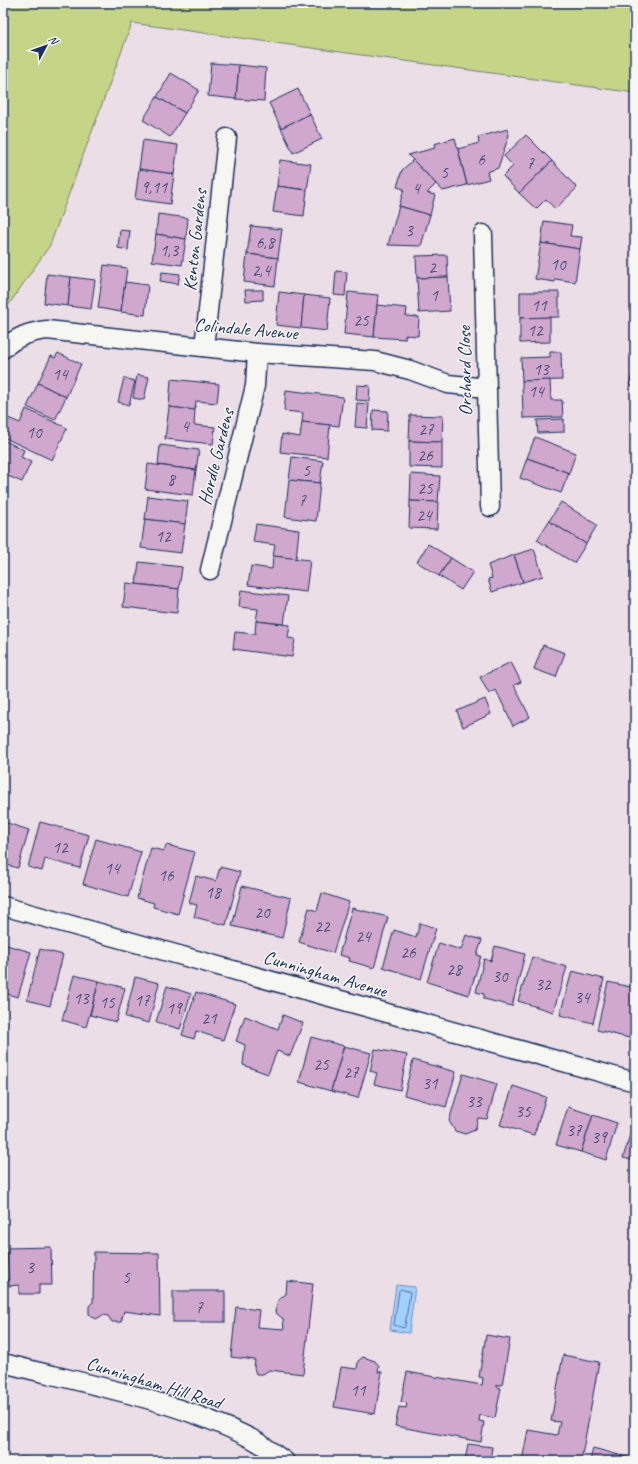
<svg xmlns="http://www.w3.org/2000/svg" width="638" height="1464" viewBox="0 0 638 1464" font-family="Caveat,sans-serif">
<style>
.green{fill:#c6d488;stroke:#708273}
.water{fill:#a3d0fe;stroke:#6d90be}
.lines{fill:none;stroke-linecap:round;stroke-linejoin:round}
.shore{stroke:#516f9e;stroke-width:1}
.building{fill:#d0a7cd;stroke:#1b2f5e}
.street-casing{stroke:#1b2f5e;stroke-width:21}
.street{stroke:#f6f6f2;stroke-width:18}
.labels{text-anchor:middle;dominant-baseline:central;stroke-width:3;stroke-linejoin:round;paint-order:stroke}
.number-label{font-size:17px;fill:#484d7a}
.street-label{font-size:19px;fill:#1b2f5e;stroke:#f6f6f2}
</style>
<rect width="100%" height="100%" fill="#ebdee7"/>
<filter id="ink" filterUnits="userSpaceOnUse"><feTurbulence type="fractalNoise" baseFrequency=".025" numOctaves="2"/><feDisplacementMap in="SourceGraphic" scale="8" xChannelSelector="R" yChannelSelector="G"/><feConvolveMatrix kernelMatrix="1 2 1 2 8 2 1 2 1" color-interpolation-filters="sRGB"/></filter>
<g filter="url(#ink)">
<path class="green" d="M4,3H596L635,8V93L132,23L50,245L3,313Z"/>
<path class="water" d="M396,1285L415,1287L409,1333L390,1330Z"/>
<g class="lines">
<path class="shore" d="M401,1289L410,1292L405,1326L404,1328L394,1325L399,1291Z"/>
</g>
<g class="building">
<path d="M211,63L239,65L236,99L208,96Z"/>
<path d="M239,65L266,68L264,101L236,99Z"/>
<path d="M171,73L199,90L185,113L157,97Z"/>
<path d="M298,89L310,114L281,128L269,103Z"/>
<path d="M157,97L185,113L170,137L143,120Z"/>
<path d="M310,114L322,139L293,153L281,128Z"/>
<path d="M508,129L509,135L498,168L487,172L489,179L467,185L458,149L479,143L478,137Z"/>
<path d="M526,135L552,161L519,193L503,176L513,166L504,156Z"/>
<path d="M455,138L467,185L443,191L408,155L435,148L434,144Z"/>
<path d="M143,140L178,145L174,174L139,169Z"/>
<path d="M280,160L311,164L307,190L277,186Z"/>
<path d="M413,160L436,184L427,193L435,195L430,215L399,206L404,189L397,187L402,170Z"/>
<path d="M552,161L577,188L555,209L546,199L536,209L519,193Z"/>
<path d="M139,169L174,174L170,204L135,199Z"/>
<path d="M277,186L307,190L304,216L273,212Z"/>
<path d="M399,206L430,215L421,246L388,245Z"/>
<path d="M158,214L188,218L186,239L156,234Z"/>
<path d="M544,221L572,225L570,236L582,237L580,249L541,243Z"/>
<path d="M251,226L282,229L278,258L247,254Z"/>
<path d="M120,230L130,231L128,250L118,248Z"/>
<path d="M156,234L186,239L182,265L152,261Z"/>
<path d="M541,243L580,249L575,282L555,279V282L535,279Z"/>
<path d="M247,254L278,258L275,286L244,282Z"/>
<path d="M447,255L448,277L417,278L416,256Z"/>
<path d="M104,265L127,268L121,312L98,308Z"/>
<path d="M336,271L347,272L345,296L334,295Z"/>
<path d="M162,272L180,274L178,284L160,281Z"/>
<path d="M47,274L71,277L68,306L44,303Z"/>
<path d="M71,277L95,280L91,309L68,306Z"/>
<path d="M448,277L450,311L419,313L417,278Z"/>
<path d="M125,282L148,285L145,315L121,312Z"/>
<path d="M245,290H263V300L246,301Z"/>
<path d="M279,292L304,295L301,328L276,325Z"/>
<path d="M348,292L378,295L374,337L344,334Z"/>
<path d="M520,292H559V317L520,318Z"/>
<path d="M304,295L330,298L327,331L301,328Z"/>
<path d="M377,305L407,308L406,316L419,317L418,336L405,335V339L374,337Z"/>
<path d="M550,317V342L520,343V318Z"/>
<path d="M550,352H561L562,380L522,381L521,358L550,357Z"/>
<path d="M58,353L81,364L66,397L38,383L51,356L55,358Z"/>
<path d="M137,375L149,377L144,400L133,398Z"/>
<path d="M632,375L635,376V387L629,385Z"/>
<path d="M124,378L135,381L129,405L118,402Z"/>
<path d="M171,379L219,384L217,403L196,401L195,410L169,407Z"/>
<path d="M550,380L551,400H562L563,417L523,418L522,381Z"/>
<path d="M38,383L66,397L55,420L27,407Z"/>
<path d="M357,385L370,386L369,401L356,400Z"/>
<path d="M286,390L343,397L339,426L302,422L303,413L284,411Z"/>
<path d="M357,403L369,404L367,428L355,427Z"/>
<path d="M169,407L195,410L194,425L215,427L213,444L165,439Z"/>
<path d="M26,409L67,428L52,460L3,437V416L20,423Z"/>
<path d="M373,410L388,411L387,431L372,430Z"/>
<path d="M410,415L443,416L442,442L409,441Z"/>
<path d="M564,419V432L538,433L537,420Z"/>
<path d="M302,422L330,425L327,457L280,452L282,434L300,437Z"/>
<path d="M535,437L576,453L569,473L527,458Z"/>
<path d="M3,440L24,450L21,457L31,462L22,482L3,474Z"/>
<path d="M409,441L442,442V468L409,467Z"/>
<path d="M160,445L199,450L196,470L158,465Z"/>
<path d="M292,457L323,461L320,483L289,480Z"/>
<path d="M527,458L569,473L561,493L520,478Z"/>
<path d="M148,464L196,470L193,495L145,489Z"/>
<path d="M411,474L440,476L438,502L410,501Z"/>
<path d="M289,480L320,483L316,521L285,517Z"/>
<path d="M148,496L188,501L185,524L145,519Z"/>
<path d="M410,501L438,502L437,529L409,528Z"/>
<path d="M561,502L597,525L586,544L549,521Z"/>
<path d="M145,519L185,524L181,553L141,548Z"/>
<path d="M549,521L586,544L574,563L537,540Z"/>
<path d="M256,524L299,530L296,559L273,556L275,545L253,542Z"/>
<path d="M428,544L451,558L439,576L417,562Z"/>
<path d="M534,549L543,576L523,582L514,555Z"/>
<path d="M514,555L523,582L492,592L488,579L492,578L488,565Z"/>
<path d="M273,556L310,560L306,592L248,585L251,566L272,569Z"/>
<path d="M451,558L473,572L461,590L439,576Z"/>
<path d="M139,562L182,567L179,589L136,584Z"/>
<path d="M126,583L179,589L177,613L123,607Z"/>
<path d="M241,590L288,596L284,624L256,621L258,609L239,607Z"/>
<path d="M256,621L290,625L288,638L295,639L292,657L233,649L235,632L255,634Z"/>
<path d="M543,645L565,653L556,677L534,669Z"/>
<path d="M511,662L521,682L514,685L530,717L513,726L496,690L489,694L480,677Z"/>
<path d="M485,699L491,714L463,727L457,711Z"/>
<path d="M4,822L29,830L18,868L3,864Z"/>
<path d="M40,822L89,835L80,868L45,859L42,871L28,867Z"/>
<path d="M96,839L141,852L128,897L83,884Z"/>
<path d="M166,845L195,852L178,914L153,907L154,903L137,898L151,848L164,851Z"/>
<path d="M220,867L240,872L226,925L194,917L197,905L189,903L196,876L216,881Z"/>
<path d="M242,886L291,898L282,938L232,926Z"/>
<path d="M322,893L349,902L333,953L299,942L309,908L317,911Z"/>
<path d="M352,908L388,917L374,968L349,961L350,958L339,955Z"/>
<path d="M420,923L436,928L421,979L383,967L394,930L416,937Z"/>
<path d="M466,935L482,940L477,955L481,956L469,995L427,982L439,943L461,950Z"/>
<path d="M3,944L31,952L18,997L3,993Z"/>
<path d="M495,946L525,954L512,1006L484,999V994L476,992L484,959L491,961Z"/>
<path d="M40,949L63,955L50,1006L27,1000Z"/>
<path d="M532,957L567,967L553,1012L518,1001Z"/>
<path d="M572,971L604,979L593,1023L560,1015Z"/>
<path d="M74,975L99,981L86,1027L62,1020Z"/>
<path d="M135,977L159,983L149,1023L125,1017Z"/>
<path d="M99,981L125,988L116,1022L90,1015Z"/>
<path d="M608,982L635,988V1015L629,1038L597,1030Z"/>
<path d="M167,986L191,994L180,1029L156,1022Z"/>
<path d="M196,992L235,1004L223,1040L196,1031L194,1039L182,1035Z"/>
<path d="M283,1015L303,1023L290,1056L277,1051L268,1074L243,1065L245,1045L236,1041L245,1016L278,1029Z"/>
<path d="M311,1037L344,1046L331,1091L299,1082Z"/>
<path d="M344,1046L371,1053L358,1098L331,1091Z"/>
<path d="M375,1049L407,1055L400,1090L374,1084L377,1073L370,1071Z"/>
<path d="M413,1060L456,1072L446,1107L404,1095Z"/>
<path d="M463,1074L497,1084L487,1119L478,1118L475,1130L465,1134L455,1131L449,1121Z"/>
<path d="M513,1086L546,1097L534,1135L500,1125Z"/>
<path d="M568,1107L593,1115L581,1152L556,1145Z"/>
<path d="M593,1115L617,1123L606,1160L581,1152Z"/>
<path d="M635,1118V1161L623,1158Z"/>
<path d="M51,1247L52,1285H39V1294H19V1285L9,1286L7,1248Z"/>
<path d="M94,1252L159,1253L160,1316L124,1311L121,1322H112L108,1316L103,1315L96,1319L89,1314V1306L93,1302Z"/>
<path d="M287,1281L313,1284L303,1374L269,1370L263,1374H256L254,1368L255,1360L231,1357L236,1307L259,1310L257,1327L284,1329L283,1319L275,1312L278,1300L286,1294Z"/>
<rect x="173" y="1291" width="52" height="31"/>
<path d="M486,1335L510,1339L502,1385H497V1387L501,1388L495,1418L480,1415L479,1421L484,1422L481,1442L395,1426L399,1407L406,1408L407,1403L401,1402L407,1372L482,1385L483,1378L479,1377Z"/>
<path d="M563,1355L599,1362L581,1461H522L528,1430L557,1435L560,1422L551,1421Z"/>
<path d="M363,1357L375,1361L379,1366L378,1372H382L375,1414L334,1407L341,1367L357,1369L358,1361Z"/>
<path d="M468,1444L492,1447L490,1461H465Z"/>
<path d="M593,1448L634,1459L633,1461H590Z"/>
<path d="M21,1457L43,1459V1461H21Z"/>
</g>
<g class="lines">
<defs>
<g id="street">
<path d="M483,234L490,507"/>
<path d="M204,347L227,138"/>
<path d="M3,349C16,337 29,332 47,330L257,353L375,361L410,370L448,384L487,388"/>
<path d="M210,570L255,386L257,353"/>
<path d="M3,906L635,1082"/>
<path d="M3,1363C82,1383 180,1401 252,1439C264,1445 274,1454 285,1461"/>
</g>
</defs>
<use href="#street" class="street-casing"/>
<use href="#street" class="street"/>
</g>
</g>
<g class="labels">
<g class="number-label">
<text x="481" y="159">6</text>
<text x="530" y="163">7</text>
<text x="444" y="172">5</text>
<text x="154" y="187">9,11</text>
<text x="416" y="188">4</text>
<text x="409" y="230">3</text>
<text x="265" y="242">6,8</text>
<text x="169" y="250">1,3</text>
<text x="558" y="264">10</text>
<text x="432" y="267">2</text>
<text x="261" y="270">2,4</text>
<text x="434" y="295">1</text>
<text x="539" y="305">11</text>
<text x="361" y="320">25</text>
<text x="535" y="330">12</text>
<text x="541" y="369">13</text>
<text x="60" y="374">14</text>
<text x="536" y="391">14</text>
<text x="185" y="426">4</text>
<text x="426" y="429">27</text>
<text x="34" y="432">10</text>
<text x="425" y="455">26</text>
<text x="306" y="470">5</text>
<text x="171" y="479">8</text>
<text x="425" y="488">25</text>
<text x="302" y="500">7</text>
<text x="424" y="515">24</text>
<text x="163" y="536">12</text>
<text x="60" y="847">12</text>
<text x="112" y="868">14</text>
<text x="166" y="875">16</text>
<text x="213" y="892">18</text>
<text x="262" y="912">20</text>
<text x="322" y="926">22</text>
<text x="363" y="936">24</text>
<text x="408" y="952">26</text>
<text x="454" y="969">28</text>
<text x="500" y="976">30</text>
<text x="543" y="984">32</text>
<text x="582" y="997">34</text>
<text x="81" y="998">13</text>
<text x="142" y="1000">17</text>
<text x="107" y="1002">15</text>
<text x="174" y="1008">19</text>
<text x="209" y="1018">21</text>
<text x="321" y="1064">25</text>
<text x="351" y="1072">27</text>
<text x="430" y="1083">31</text>
<text x="474" y="1101">33</text>
<text x="523" y="1111">35</text>
<text x="574" y="1130">37</text>
<text x="599" y="1137">39</text>
<text x="30" y="1267">3</text>
<text x="126" y="1277">5</text>
<text x="199" y="1307">7</text>
<text x="358" y="1390">11</text>
</g>
<g class="street-label">
<text transform="translate(195 240) rotate(-84)">Kenton Gardens</text>
<text transform="translate(246 329) rotate(5)">Colindale Avenue</text>
<text transform="translate(465 371) rotate(-91)">Orchard Close</text>
<text transform="translate(216 457) rotate(-76)">Hordle Gardens</text>
<text transform="translate(325 974) rotate(16)">Cunningham Avenue</text>
<text transform="translate(154 1383) rotate(17)">Cunningham Hill Road</text>
</g>
</g>
<rect width="638" height="1464" fill="none" stroke="#f6f6f2" stroke-width="16"/>
<rect x="8" y="8" width="622" height="1448" fill="none" stroke="#1b2f5e" stroke-width="1.5" filter="url(#ink)"/>
<g transform="translate(46 46) rotate(49)" stroke="#f6f6f2" stroke-width="3" paint-order="stroke">
<path d="M0-3L7 15L0 10L-7 15Z" fill="#1b2f5e"/>
<text y="-6" font-size="11" font-weight="bold" text-anchor="middle" fill="#1b2f5e">N</text>
</g>
</svg>
